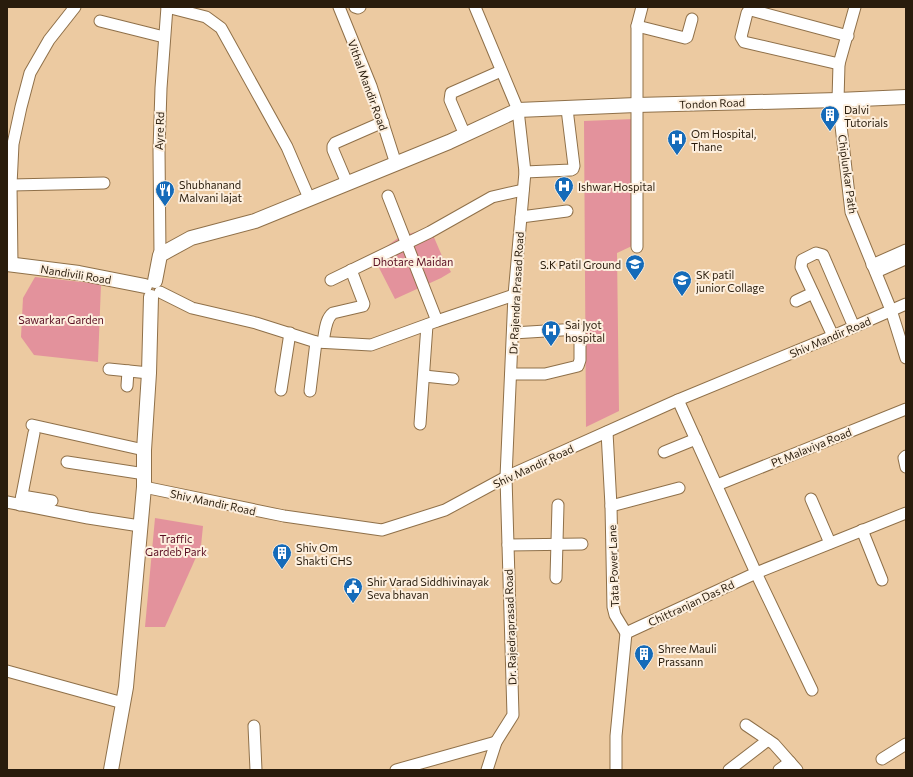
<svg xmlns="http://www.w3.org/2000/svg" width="913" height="777" viewBox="0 0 913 777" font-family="Commissioner,sans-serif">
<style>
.green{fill:#e3929c}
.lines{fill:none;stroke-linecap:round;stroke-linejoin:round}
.minor-casing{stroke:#8f7049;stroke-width:13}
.tertiary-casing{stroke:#8f7049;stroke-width:16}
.minor{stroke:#fff;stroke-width:11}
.tertiary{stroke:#fff;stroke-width:14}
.labels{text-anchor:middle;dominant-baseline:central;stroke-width:4;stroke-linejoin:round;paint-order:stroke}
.street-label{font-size:11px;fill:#291c0c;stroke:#fdefde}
.poi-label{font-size:11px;fill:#291c0c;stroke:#fdefde;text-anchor:start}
.park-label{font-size:11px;fill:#5a0e22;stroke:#fdefde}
</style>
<rect width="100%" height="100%" fill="#eccaa1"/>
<g class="green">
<path d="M634,119V245L617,253L619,411L586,427L584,121Z"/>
<path d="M430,228L442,256L451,272L441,278L395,299L373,256L401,236Z"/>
<path d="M35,277L101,284L98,362L34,355L21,337L23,298Z"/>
<path d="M155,518L203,526L201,546L165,627H145Z"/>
</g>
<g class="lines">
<defs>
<g id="minor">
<path d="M167,7L206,17L221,28L287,147L309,198"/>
<path d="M339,7L371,86L396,164"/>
<path d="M355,7L358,8L360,7"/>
<path d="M475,7L518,110L525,172L514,295L506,477L513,715L496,742L487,770"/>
<path d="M855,7L839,64L838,100L851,212L891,310L906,358"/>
<path d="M100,21L164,37"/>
<path d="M637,26L685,38L687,37L692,19"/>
<path d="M839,64L744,42L741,37L747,13L749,10H751L848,36"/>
<path d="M465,135L450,100L451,93L501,71"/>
<path d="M525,172L571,170L573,169L574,166L567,109"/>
<path d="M347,183L333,150V146L335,143L383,122"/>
<path d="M11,185L104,183"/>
<path d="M388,196L437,321"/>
<path d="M521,217L567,211"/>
<path d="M637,247V26L642,7"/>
<path d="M160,255L159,150L161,88L167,7"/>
<path d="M12,264L11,185L13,144L21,107L30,73L49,40L75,7"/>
<path d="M872,265L906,250"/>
<path d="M876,272L903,260"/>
<path d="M331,280L430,232L492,197L523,190"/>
<path d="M160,292L192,308L256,323L316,342L371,345L437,321L514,295"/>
<path d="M796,301L813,293"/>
<path d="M833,336L801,267L802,260L816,253L823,255L854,327"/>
<path d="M323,342C325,333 325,319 333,313L363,306L364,304L351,270"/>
<path d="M109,369L149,373"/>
<path d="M511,374H545L578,366L580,360V331L578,329L513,333"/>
<path d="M424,376L453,379"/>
<path d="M127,386L128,371"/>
<path d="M281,390L290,333"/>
<path d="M310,391L316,342"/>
<path d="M678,400L756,573L812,690"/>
<path d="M420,424L427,325"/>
<path d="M32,425L144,450"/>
<path d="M607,432L611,506L613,607L615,615L626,633L616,736V770"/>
<path d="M664,452L696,439"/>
<path d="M906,456L904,458L906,467"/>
<path d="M67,462L145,474"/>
<path d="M717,485L906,409"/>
<path d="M144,487L284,516L382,530L445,510L506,477L678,400L833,336L906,304"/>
<path d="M22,496L52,501"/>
<path d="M811,499L830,543"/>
<path d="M7,502L88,518L140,526"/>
<path d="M20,505L34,433"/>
<path d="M611,506L679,488"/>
<path d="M862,530L882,580"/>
<path d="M508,545L582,544"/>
<path d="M556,578L558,505"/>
<path d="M626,633L756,573L906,513"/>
<path d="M7,671L123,703"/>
<path d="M746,725L774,744L797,770"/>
<path d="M254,726L256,770"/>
<path d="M882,759L906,744"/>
<path d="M396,770L496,742"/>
<path d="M729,770L768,740"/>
<path d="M779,770L790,762"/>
</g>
<g id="tertiary">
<path d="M7,264L79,273L145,286"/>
<path d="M155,281L160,255L191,238L255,221L449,142L518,110L636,105L838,100L906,97"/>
<path d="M111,770L126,687L144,487V450L149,373L151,297"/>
</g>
</defs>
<use href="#minor" class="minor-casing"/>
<use href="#tertiary" class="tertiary-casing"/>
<use href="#minor" class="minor"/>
<use href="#tertiary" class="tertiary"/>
</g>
<defs>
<symbol id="building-pin" viewBox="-11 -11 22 30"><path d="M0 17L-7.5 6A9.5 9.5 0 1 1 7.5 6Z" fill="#156bb9" stroke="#fdefde"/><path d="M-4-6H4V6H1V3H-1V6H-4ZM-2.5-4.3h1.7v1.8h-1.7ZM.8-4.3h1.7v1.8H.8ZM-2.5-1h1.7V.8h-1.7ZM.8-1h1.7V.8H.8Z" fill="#fff"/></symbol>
<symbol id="hospital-pin" viewBox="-11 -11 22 30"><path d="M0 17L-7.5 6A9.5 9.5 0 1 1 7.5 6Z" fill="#156bb9" stroke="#fdefde"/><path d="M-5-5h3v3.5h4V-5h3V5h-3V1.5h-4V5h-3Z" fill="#fff"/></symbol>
<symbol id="restaurant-pin" viewBox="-11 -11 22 30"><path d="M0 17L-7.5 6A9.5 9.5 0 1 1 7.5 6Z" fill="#156bb9" stroke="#fdefde"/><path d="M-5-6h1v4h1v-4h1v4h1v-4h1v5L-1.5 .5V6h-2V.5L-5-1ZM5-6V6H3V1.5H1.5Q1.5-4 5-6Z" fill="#fff"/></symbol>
<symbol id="university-pin" viewBox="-11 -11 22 30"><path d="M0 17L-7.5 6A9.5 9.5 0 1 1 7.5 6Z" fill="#156bb9" stroke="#fdefde"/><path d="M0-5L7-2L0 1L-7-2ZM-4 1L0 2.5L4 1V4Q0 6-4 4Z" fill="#fff"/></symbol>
<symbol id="civic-pin" viewBox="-11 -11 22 30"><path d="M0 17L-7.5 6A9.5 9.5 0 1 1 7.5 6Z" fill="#156bb9" stroke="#fdefde"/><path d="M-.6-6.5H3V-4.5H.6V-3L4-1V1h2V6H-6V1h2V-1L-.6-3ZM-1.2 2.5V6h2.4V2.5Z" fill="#fff"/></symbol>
</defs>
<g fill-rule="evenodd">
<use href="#building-pin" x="819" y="104" width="22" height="30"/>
<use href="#hospital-pin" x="666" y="128" width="22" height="30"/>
<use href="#hospital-pin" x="553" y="175" width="22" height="30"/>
<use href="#restaurant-pin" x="154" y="179" width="22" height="30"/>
<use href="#university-pin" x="624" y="253" width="22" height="30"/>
<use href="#university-pin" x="671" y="269" width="22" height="30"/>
<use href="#hospital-pin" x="540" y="319" width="22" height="30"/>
<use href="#building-pin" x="271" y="542" width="22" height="30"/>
<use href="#civic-pin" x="342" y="576" width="22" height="30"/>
<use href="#building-pin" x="633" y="643" width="22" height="30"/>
</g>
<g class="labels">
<g class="street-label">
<text transform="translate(368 85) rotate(70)">Vithal Mandir Road</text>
<text transform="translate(712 103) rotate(-2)">Tondon Road</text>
<text transform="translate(159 131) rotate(-88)">Ayre Rd</text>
<text transform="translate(848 174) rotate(82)">Chiplunkar Path</text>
<text transform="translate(76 274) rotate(9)">Nandivili Road</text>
<text transform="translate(516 293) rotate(-87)">Dr Rajendra Prasad Road</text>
<text transform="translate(830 337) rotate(-23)">Shiv Mandir Road</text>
<text transform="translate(811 447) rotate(-22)">Pt Malaviya Road</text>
<text transform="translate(533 466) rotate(-25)">Shiv Mandir Road</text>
<text transform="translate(213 502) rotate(12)">Shiv Mandir Road</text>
<text transform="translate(613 566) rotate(-92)">Tata Power Lane</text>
<text transform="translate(691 603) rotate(-25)">Chittranjan Das Rd</text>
<text transform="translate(510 627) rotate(-92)">Dr. Rajedraprasad Road</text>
</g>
<g class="poi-label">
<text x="844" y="109">Dalvi<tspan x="844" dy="13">Tutorials</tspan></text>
<text x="691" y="133">Om Hospital,<tspan x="691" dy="13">Thane</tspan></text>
<text x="179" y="184">Shubhanand<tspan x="179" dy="13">Malvani lajat</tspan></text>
<text x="578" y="186">Ishwar Hospital</text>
<text x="621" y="264" text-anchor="end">S.K Patil Ground</text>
<text x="696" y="274">SK patil<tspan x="696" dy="13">junior Collage</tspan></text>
<text x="565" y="324">Sai Jyot<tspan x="565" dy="13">hospital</tspan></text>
<text x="296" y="547">Shiv Om<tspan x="296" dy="13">Shakti CHS</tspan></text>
<text x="367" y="581">Shir Varad Siddhivinayak<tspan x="367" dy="13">Seva bhavan</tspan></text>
<text x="658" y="648">Shree Mauli<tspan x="658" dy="13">Prassann</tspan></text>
</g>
<g class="park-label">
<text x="413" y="261">Dhotare Maidan</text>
<text x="61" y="319">Sawarkar Garden</text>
<text x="176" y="538">Traffic<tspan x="176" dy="13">Gardeb Park</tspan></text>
</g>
</g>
<rect width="913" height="777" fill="none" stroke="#291c0c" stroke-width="16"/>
</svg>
